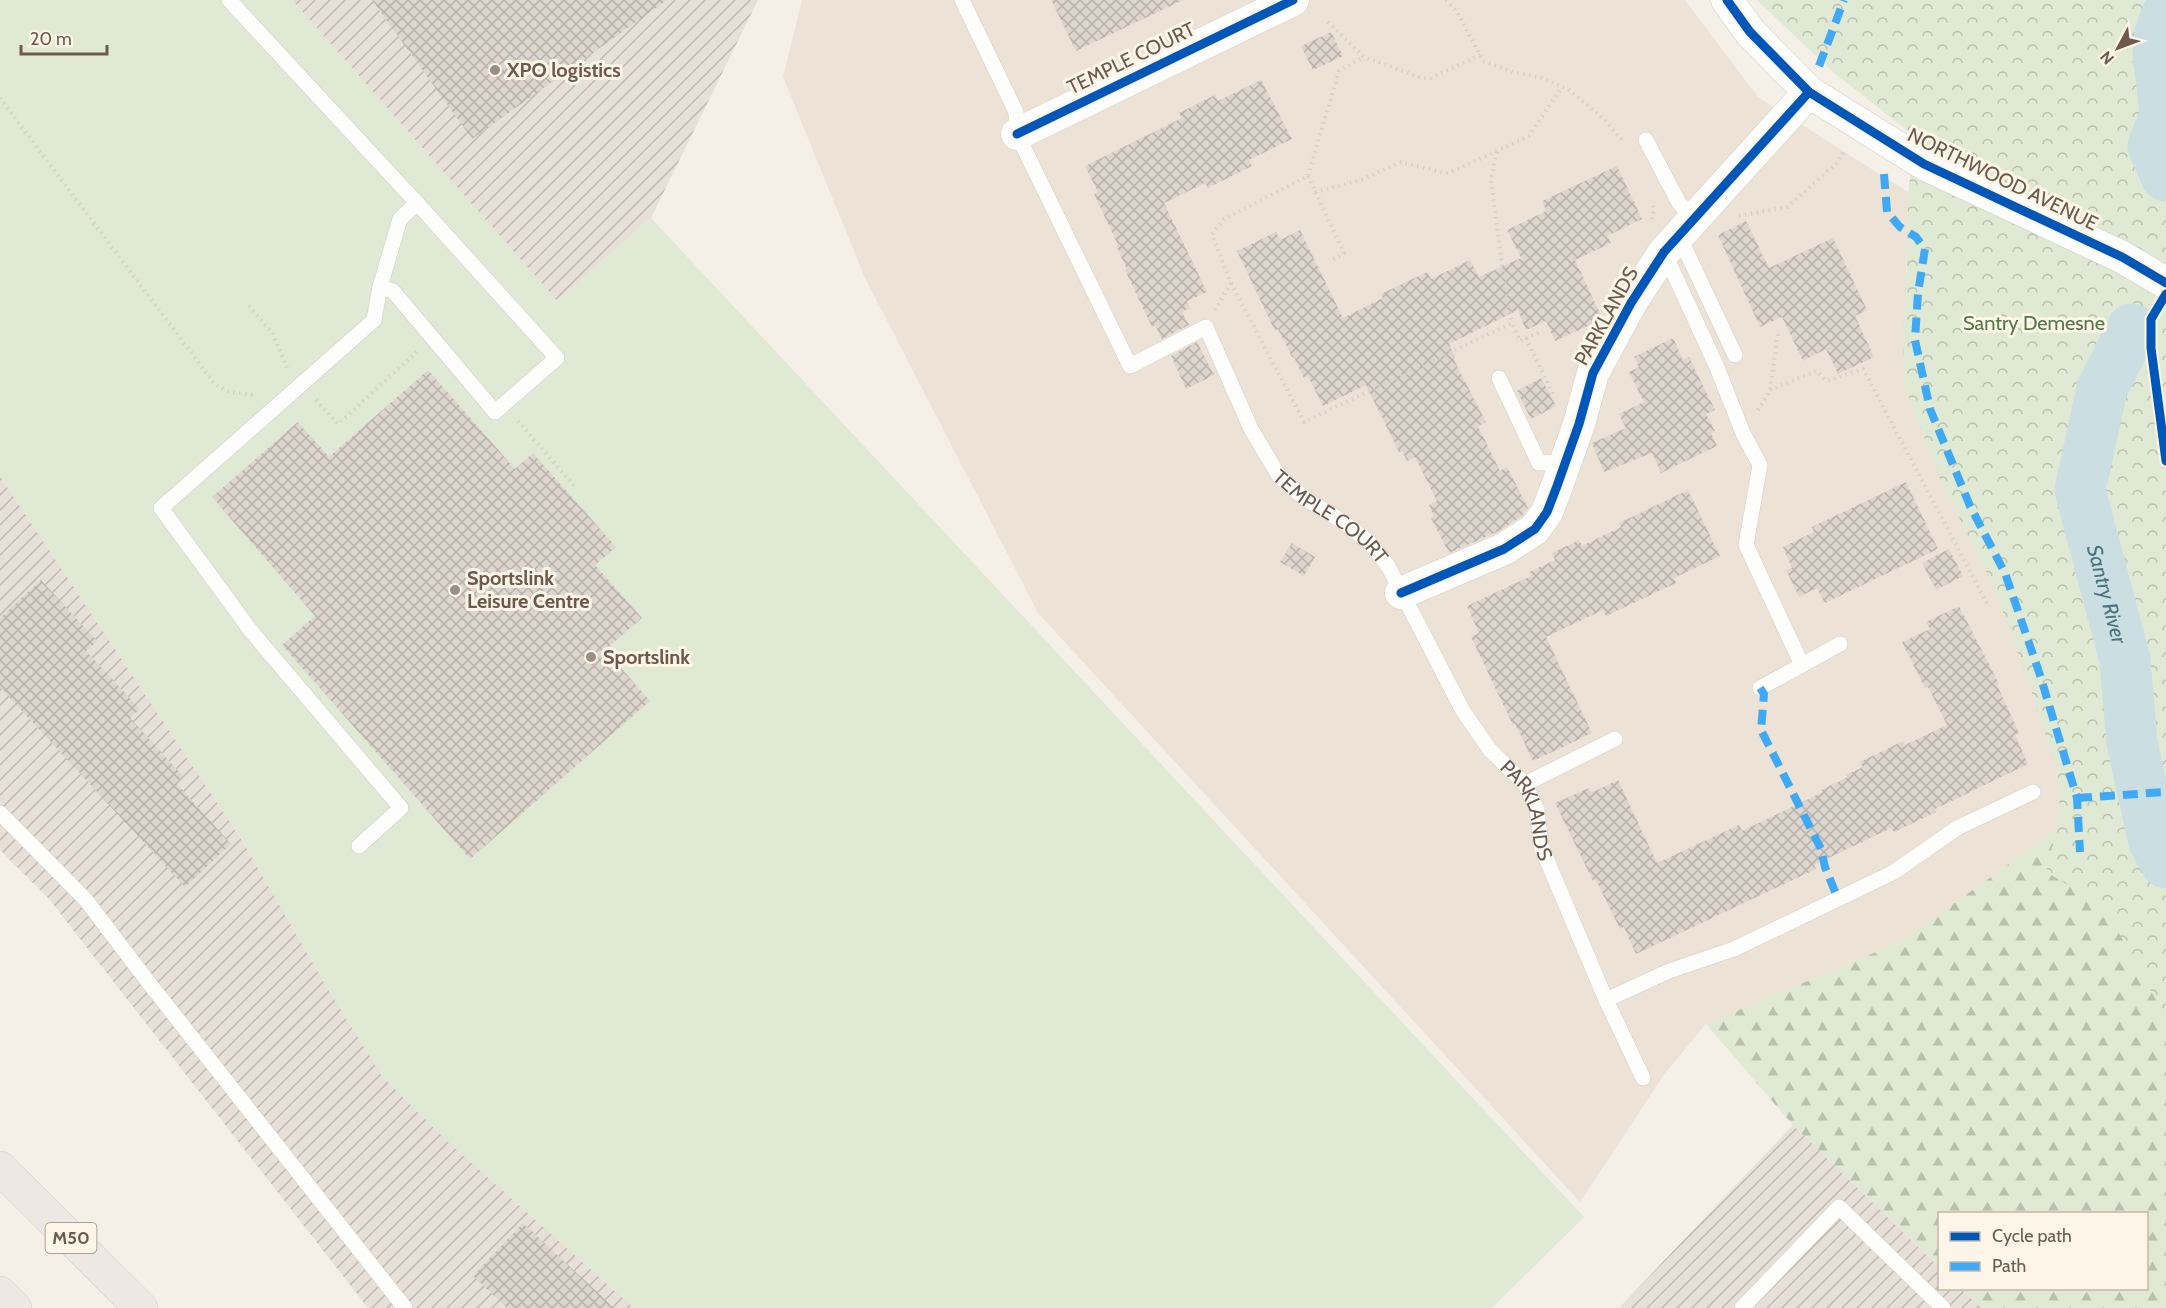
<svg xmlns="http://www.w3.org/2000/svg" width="2166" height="1308" viewBox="0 0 2166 1308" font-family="Cabin,sans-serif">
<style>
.residential{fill:#ece3d6}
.industrial{fill:url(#industrial-furrows)}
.forest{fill:url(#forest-firs)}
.park{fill:url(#park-crowns)}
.garden{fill:#e0e9d4}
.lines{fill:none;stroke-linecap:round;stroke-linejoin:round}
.river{stroke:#cbdfe2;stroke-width:51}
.building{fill:url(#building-cross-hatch)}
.service-casing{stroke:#d3cdc6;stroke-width:16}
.minor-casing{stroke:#d3cdc6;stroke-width:33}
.motorway-casing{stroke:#d3ccc6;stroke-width:34}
.path{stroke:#d5d0ca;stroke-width:4;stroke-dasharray:1.5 4.5;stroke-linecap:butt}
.service{stroke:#fdfdfc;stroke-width:15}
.minor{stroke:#fdfdfc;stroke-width:32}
.motorway{stroke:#eee8e4;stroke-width:33}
.quiet{stroke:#3fa9f5;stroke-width:8;stroke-dasharray:15 8;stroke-linecap:butt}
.cycleway-casing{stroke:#fcf5e8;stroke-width:13}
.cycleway{stroke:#0057b8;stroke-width:9}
.poi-dot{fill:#9c8e83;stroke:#fcf5e8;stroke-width:2}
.labels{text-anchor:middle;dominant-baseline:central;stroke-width:6;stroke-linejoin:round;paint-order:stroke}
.shield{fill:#fcf5e8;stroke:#98887b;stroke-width:1.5}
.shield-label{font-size:18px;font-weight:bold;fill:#6d5a4c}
.street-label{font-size:20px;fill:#6d5a4c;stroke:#fcf5e8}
.poi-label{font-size:20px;font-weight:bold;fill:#6d5a4c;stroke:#fcf5e8;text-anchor:start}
.park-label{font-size:20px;fill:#547849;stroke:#fcf5e8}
.water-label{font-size:21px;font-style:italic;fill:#49737f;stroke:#fcf5e8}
</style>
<defs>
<pattern id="industrial-furrows" width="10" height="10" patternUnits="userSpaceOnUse" patternTransform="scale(1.5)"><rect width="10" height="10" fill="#e6e0d9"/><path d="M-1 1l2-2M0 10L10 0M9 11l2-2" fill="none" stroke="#bfb9b2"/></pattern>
<pattern id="forest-firs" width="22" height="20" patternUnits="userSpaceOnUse" patternTransform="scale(1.5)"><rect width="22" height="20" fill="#e0e9d4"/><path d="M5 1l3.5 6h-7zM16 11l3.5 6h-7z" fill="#bac0ae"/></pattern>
<pattern id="park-crowns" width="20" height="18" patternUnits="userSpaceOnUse" patternTransform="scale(1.5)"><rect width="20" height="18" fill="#e0e9d4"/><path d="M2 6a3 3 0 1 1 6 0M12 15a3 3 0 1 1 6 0" fill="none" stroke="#bac0ae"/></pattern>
<pattern id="building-cross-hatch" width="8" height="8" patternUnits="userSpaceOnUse" patternTransform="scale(1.5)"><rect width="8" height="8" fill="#ddd6ce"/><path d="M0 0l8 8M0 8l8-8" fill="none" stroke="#b7b1a9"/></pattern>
</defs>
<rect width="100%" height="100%" fill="#f4f0e8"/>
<path class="residential" d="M802,0H1685L1758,97L1908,192L1904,384L1940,479L1993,585L2025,672L2058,775L2060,796L2056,830L1902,941L1706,1024L1665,1073L1580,1202L1038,613L865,278L783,77Z"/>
<g class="industrial">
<path d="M292,0H758L651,218L557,301Z"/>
<path d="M0,476L240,837L328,989L382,1076L445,1139L634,1308H368L49,899L0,850Z"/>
<path d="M1793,1125L1939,1267L1940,1288L1961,1289L1982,1308H1619Z"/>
</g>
<path class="forest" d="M1908,192L2128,302L2166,324V1308H1982L1961,1289L2146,1288V1214H1940L1939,1267L1793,1125L1706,1024L1902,941L2056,830L2060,796L2058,775L2025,672L1993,585L1940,479L1904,384L1903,317L1907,270Z"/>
<path class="park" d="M1757,0H2166V1018L2104,906L2046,872L2056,830L2060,796L2058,775L2025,672L1993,585L1940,479L1904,384L1903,317L1907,270L1908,192L1916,137L1834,73Z"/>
<path class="garden" d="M0,0H292L557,301L651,218L1584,1217L1492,1308H634L445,1139L382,1076L328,989L240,837L0,476Z"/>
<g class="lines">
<g class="river">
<path d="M2166,16L2160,33L2158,58L2162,84L2165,116L2153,146L2166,176"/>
<path id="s1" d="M2132,329L2102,389L2080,490L2125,660L2132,743L2154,842L2166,863"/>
</g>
</g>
<g class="building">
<path d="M372,0H667L472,139Z"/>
<path d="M1051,0H1183L1076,51Z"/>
<path d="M1331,32L1343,56L1313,70L1301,46Z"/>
<path d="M1261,80L1292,139L1249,160L1252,166L1208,188L1205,183L1164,203L1207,292L1187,301L1190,308L1182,312L1189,325L1162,339L1155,325L1152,327L1125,270L1127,269L1116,246L1118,245L1094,194L1098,192L1085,166L1182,118L1179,113L1215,95L1218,101Z"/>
<path d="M1617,166L1642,219L1607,236L1611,243L1575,260L1602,318L1601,320L1555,341L1546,321L1526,330L1518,310L1449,344L1455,357L1453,358L1486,422L1478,426L1500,471L1507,467L1528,508L1522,516L1499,531L1449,553L1431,518L1434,516L1429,505L1437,501L1415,457L1407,461L1402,451L1399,452L1366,385L1323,406L1308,376L1304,378L1294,357H1292L1278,329L1275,331L1237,251L1276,232L1280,240L1300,230L1343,318L1383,298L1381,294L1427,272L1431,279L1470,260L1479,277L1521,258L1507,230L1546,211L1542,201Z"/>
<path d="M1746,221L1769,268L1833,238L1867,310L1855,316L1874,357L1838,374L1826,349L1803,361L1782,317L1760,327L1718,235Z"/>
<path d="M1673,338L1683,360L1689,357L1715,410L1706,414L1715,431L1711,433L1717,446L1661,473L1652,453L1604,472L1592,443L1626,428L1619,414L1644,402L1629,372L1639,367L1634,357Z"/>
<path d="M1197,342L1214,375L1186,389L1171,356Z"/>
<path d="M428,370L515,469L533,453L616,547L595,565L642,618L605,650L650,701L470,859L282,645L315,616L212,497L298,422L329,457Z"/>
<path d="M1541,378L1556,406L1531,419L1517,391Z"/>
<path d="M1906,482L1938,549L1825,603L1817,588L1799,597L1786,570L1792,568L1783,547L1814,532L1812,527Z"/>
<path d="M1688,490L1720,556L1674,578L1676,583L1606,616L1603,610L1546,637L1592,733L1533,761L1515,724L1513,725L1471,637L1479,633L1467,606L1531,576L1529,572L1555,560L1552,553L1579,540L1582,546L1621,527L1619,523Z"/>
<path d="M1292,543L1315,557L1304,576L1280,562Z"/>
<path d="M1949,549L1963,576L1936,590L1922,563Z"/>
<path d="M41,580L97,641L86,651L140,709L130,718L183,776L176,783L231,844L185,887L0,687V618Z"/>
<path d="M1959,606L1999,684L1997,685L2019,733L2015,735L2028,764L1935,809L1936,812L1894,832L1891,828L1814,865L1816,869L1636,954L1624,927L1620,929L1596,880L1593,881L1555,803L1589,788L1591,793L1618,780L1657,863L1739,825L1742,831L1823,792L1821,790L1848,777L1846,775L1863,767L1860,762L1903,741L1905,745L1947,725L1928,687L1925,688L1902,642L1930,629L1926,622Z"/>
<path d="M523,1223L594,1289L614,1308H507L473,1276Z"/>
</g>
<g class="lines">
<defs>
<g id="service">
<path d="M229,0L417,203L557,358L495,412L393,291L380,287"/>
<path id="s2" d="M962,0L1016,112L1017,134L1130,366L1206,327L1251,429L1279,476L1304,498L1342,521L1369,542L1388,566L1463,711L1490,750L1525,784L1537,810L1541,846L1606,1000L1643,1078"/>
<path d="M1646,140L1679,203L1694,220"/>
<path d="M1679,236L1735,355"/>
<path d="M1664,252L1716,365L1743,433L1760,465L1746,545L1802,665"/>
<path d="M1499,378L1539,463L1565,462"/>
<path d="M1760,688L1840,644"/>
<path d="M1525,784L1615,739"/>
<path d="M0,813L86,900L149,983L405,1308"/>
<path d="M359,846L401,808L251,631L161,508L374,320L380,287L400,219L417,203"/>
<path d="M1606,1000L1669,971L1734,949L1894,872L1957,828L2033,792"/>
<path d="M1742,1308L1839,1207L1943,1308"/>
</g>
<g id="minor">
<path d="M1727,0L1750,32L1809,92L1924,164L2122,257L2166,283"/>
<path d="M1017,134L1293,0"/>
<path d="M1401,593L1504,549L1535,529L1547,512L1557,486L1579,424L1593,373L1631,303L1664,252L1809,92"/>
</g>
<g id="motorway">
<path d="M0,1168L141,1308"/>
<path d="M0,1293L15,1308"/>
</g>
</defs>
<use href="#service" class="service-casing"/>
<use href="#minor" class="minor-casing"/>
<use href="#motorway" class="motorway-casing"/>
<g class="path">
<path d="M1446,0L1457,12L1483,61L1513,72L1539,77L1568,89L1604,119L1624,143"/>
<path d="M1328,22L1364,57L1422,78H1431L1480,55"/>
<path d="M0,98L214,383L229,392L257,395"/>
<path d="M1497,152L1491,179L1504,281L1512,323"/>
<path d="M1308,176L1344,253L1333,260"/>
<path d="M1315,192L1361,180L1401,162L1446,173L1460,168L1529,136L1562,87"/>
<path d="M1739,216L1787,207L1838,162L1844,150"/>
<path d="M1652,219L1654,211L1652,203"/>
<path d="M1231,283L1304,422L1512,323L1520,341L1526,338L1555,398"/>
<path d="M249,306L273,334L287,368"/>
<path d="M1215,310L1231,283L1212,234L1224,219L1308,176L1339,71L1364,57"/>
<path d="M2156,311L2151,319V348L2166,461"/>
<path d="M1526,338L1539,332"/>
<path d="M1770,390L1816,371L1827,381L1863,369L1989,607"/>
<path d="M316,400L338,424L417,352"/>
<path d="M1758,410L1770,390L1778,332"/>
<path d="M518,421L576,488"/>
</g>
<use href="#service" class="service"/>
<use href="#minor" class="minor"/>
<use href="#motorway" class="motorway"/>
<g class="quiet">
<path d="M1819,66L1844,0"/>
<path d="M1884,174L1887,212L1900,227L1916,237L1925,249L1918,293L1915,340L1930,409L1970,506L2005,573L2040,675L2077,798L2080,852"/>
<path d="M1760,688L1764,694L1761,730L1821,849L1825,867L1838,899"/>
<path d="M2077,798L2166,792"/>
</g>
<defs>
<g id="cycleway">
<path d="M1727,0L1750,32L1809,92L1924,164L2122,257L2166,283"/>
<path d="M1017,134L1293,0"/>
<path d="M2166,294L2151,319V348L2166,461"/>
<path d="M1401,593L1504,549L1535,529L1547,512L1557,486L1579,424L1593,373L1631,303L1664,252L1809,92"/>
</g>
</defs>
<use href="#cycleway" class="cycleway-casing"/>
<use href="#cycleway" class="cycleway"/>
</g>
<g class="poi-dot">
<circle cx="495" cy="70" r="6"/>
<circle cx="455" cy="590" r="6"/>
<circle cx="591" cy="657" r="6"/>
</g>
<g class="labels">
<rect class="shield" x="45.5" y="1223" width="51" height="30" rx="4.5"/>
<g class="shield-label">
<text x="71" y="1238">M50</text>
</g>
<g class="street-label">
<text transform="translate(1131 58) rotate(-26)">TEMPLE COURT</text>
<text transform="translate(2003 179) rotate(26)">NORTHWOOD AVENUE</text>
<text transform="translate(1606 316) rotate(-61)">PARKLANDS</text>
<text stroke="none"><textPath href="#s2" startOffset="722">TEMPLE COURT</textPath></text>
<text stroke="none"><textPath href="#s2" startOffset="1083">PARKLANDS</textPath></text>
</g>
<g class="poi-label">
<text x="507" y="70">XPO logistics</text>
<text x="467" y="578">Sportslink<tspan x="467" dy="23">Leisure Centre</tspan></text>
<text x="603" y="657">Sportslink</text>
</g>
<g class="park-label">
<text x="2034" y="323">Santry Demesne</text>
</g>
<g class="water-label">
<text stroke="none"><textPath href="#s1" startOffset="278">Santry River</textPath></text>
</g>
</g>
<rect x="1938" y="1212" width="210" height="78" fill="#fcf5e8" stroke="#c3b7aa" stroke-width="1.5"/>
<rect x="1950" y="1232" width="30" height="9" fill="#0057b8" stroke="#c3b7aa" stroke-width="1.5"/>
<text x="1992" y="1242" font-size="18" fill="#6d5a4c">Cycle path</text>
<rect x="1950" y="1262" width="30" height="9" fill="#3fa9f5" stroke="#c3b7aa" stroke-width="1.5"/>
<text x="1992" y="1272" font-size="18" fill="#6d5a4c">Path</text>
<g transform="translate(2118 48) rotate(229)" stroke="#fcf5e8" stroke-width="4.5" paint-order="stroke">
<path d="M0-4.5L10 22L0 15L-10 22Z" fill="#6d5a4c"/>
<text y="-9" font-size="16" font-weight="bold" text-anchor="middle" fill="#6d5a4c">N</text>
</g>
<path d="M21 45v9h86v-9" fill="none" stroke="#6d5a4c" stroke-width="3"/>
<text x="30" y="45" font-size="18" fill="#6d5a4c" stroke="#fcf5e8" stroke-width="4.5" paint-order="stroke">20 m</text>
</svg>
